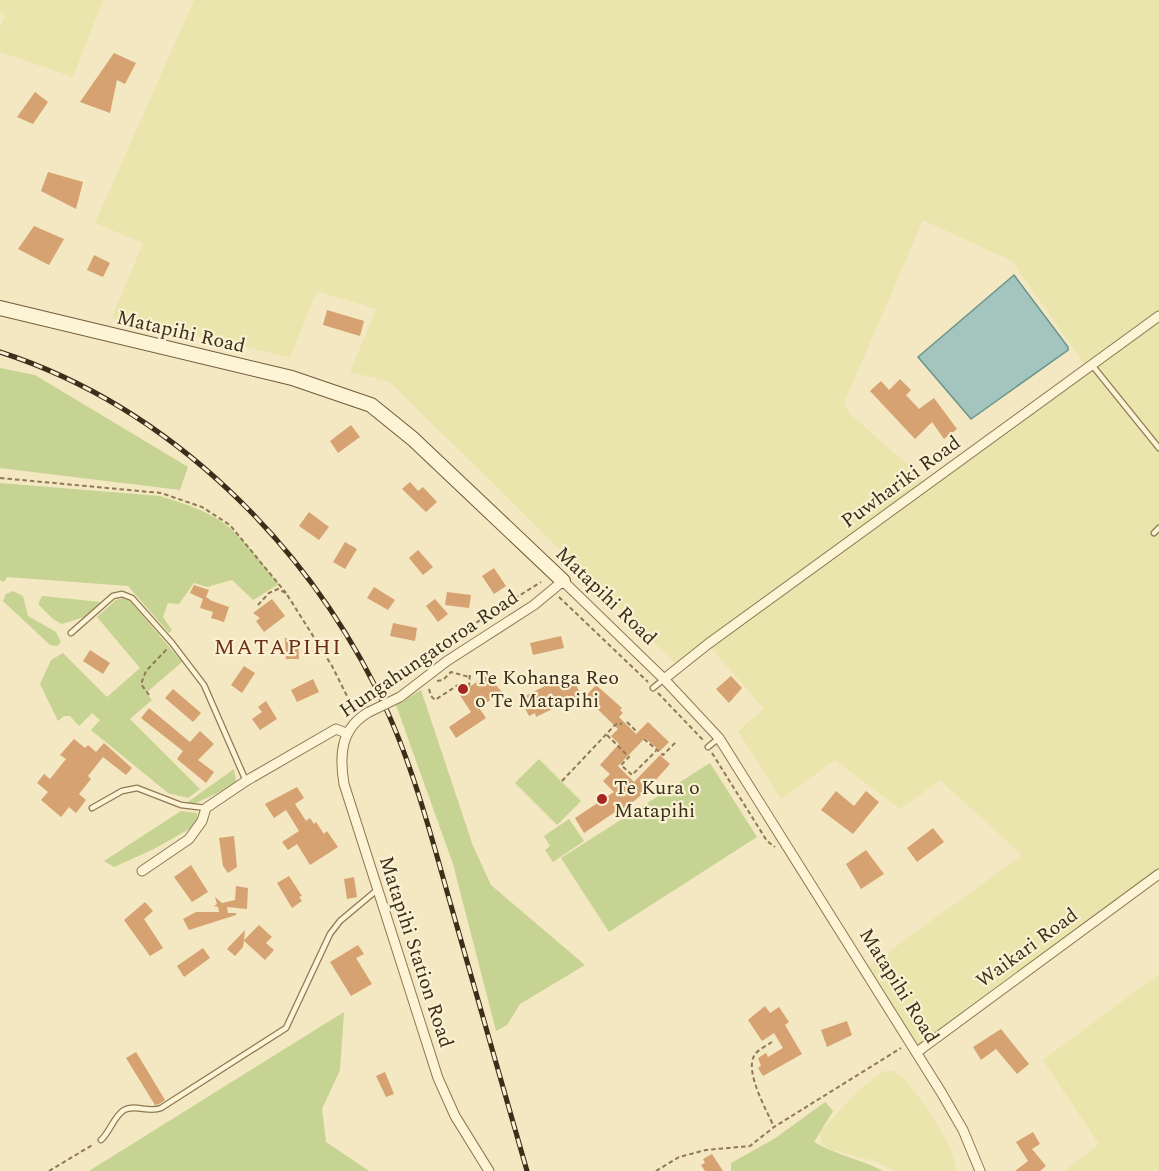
<svg xmlns="http://www.w3.org/2000/svg" width="1159" height="1171" viewBox="0 0 1159 1171" font-family="Spectral,serif">
<style>
.farmland{fill:#eae4ad;fill-rule:evenodd}
.green{fill:#c7d393}
.water{fill:#a4c5be;stroke:#6a958d;stroke-width:1.5}
.building{fill:#d6a272}
.lines{fill:none;stroke-linecap:round;stroke-linejoin:round}
.lane-casing{stroke:#8f7856;stroke-width:7}
.street-casing{stroke:#8f7856;stroke-width:11}
.secondary-casing{stroke:#715939;stroke-width:16}
.path{stroke:#8f7856;stroke-width:2;stroke-dasharray:4.5 3;stroke-linecap:butt}
.lane{stroke:#fdf4d6;stroke-width:4.5}
.street{stroke:#fdf4d6;stroke-width:9}
.secondary{stroke:#fdf4d6;stroke-width:14}
.rail-casing{stroke:#3d2e1c;stroke-width:5}
.rail{stroke:#f9f1d2;stroke-width:3;stroke-dasharray:9;stroke-linecap:butt}
.street-bridge-casing{stroke:#8f7856;stroke-width:11;stroke-linecap:butt}
.street-bridge{stroke:#fdf4d6;stroke-width:9}
.poi-dot{fill:#a6271f;stroke:#f9f1d2;stroke-width:2}
.labels{text-anchor:middle;dominant-baseline:central;stroke-width:4.5;stroke-linejoin:round;paint-order:stroke}
.street-label{font-size:20px;fill:#3d2e1c;stroke:#f9f1d2}
.poi-label{font-size:20px;fill:#3d2e1c;stroke:#f9f1d2;text-anchor:start}
.quarter-label{font-size:22px;letter-spacing:1.5px;fill:#6f2f16;stroke:#f9f1d2}
</style>
<rect width="100%" height="100%" fill="#f3e8c1"/>
<g class="farmland">
<path d="M0,0H103L73,77L0,52V28L5,16L0,13Z"/>
<path d="M194,0H1159V874L917,1052L865,969L1022,855L940,780L900,809L835,760L781,799L738,731L764,709L708,644L678,666L390,382L350,372L376,309L317,291L290,357L112,318L143,243L95,223ZM923,220L1012,261L1087,368L927,486L916,472L850,414L844,403Z"/>
<path d="M1159,974V1171H1064L1099,1144L1043,1060Z"/>
<path d="M884,1071H893L904,1078L929,1111L951,1149L957,1171H894L874,1161L834,1151L822,1144L820,1132L860,1089Z"/>
</g>
<g class="green">
<path d="M0,368L35,375L188,467L180,490L0,468Z"/>
<path d="M0,483L160,496C182,503 206,510 225,524C245,539 262,565 279,584L253,600L232,580L207,587L194,583L179,604L168,603L163,617L172,630L169,633L128,586L7,577L4,582L0,580Z"/>
<path d="M13,591L23,596L28,616L56,632L61,642L57,646L50,645L3,601L6,594Z"/>
<path d="M42,596L101,602L84,617L62,624L53,619L38,604Z"/>
<path d="M123,598L131,602L182,662L146,693L152,700L130,719L200,789L188,798L168,793L91,730L100,720L92,713L79,726L70,716H64L58,721L40,684L51,660L63,653L107,697L140,668L97,617L116,600Z"/>
<path d="M421,690L473,846L491,885L585,965L520,1004L507,1025L496,1031L453,864L396,705Z"/>
<path d="M539,759L581,801L557,825L515,783Z"/>
<path d="M710,763L757,837L609,932L561,858Z"/>
<path d="M234,769L236,782L232,786L196,803L185,804Z"/>
<path d="M181,811L197,813L198,824L154,849L114,867L104,861Z"/>
<path d="M569,819L584,841L553,862L545,850L550,846L544,836Z"/>
<path d="M344,1012L340,1070L322,1109L326,1142L369,1171H89Z"/>
<path d="M825,1102L833,1111L814,1142C836,1155 860,1159 883,1171H731V1163L774,1139Z"/>
</g>
<path class="water" d="M1014,275L1068,347V350L971,419L918,357Z"/>
<g class="building">
<path d="M114,53L136,63L125,84L117,80L110,113L80,102Z"/>
<path d="M35,92L48,102L33,124L17,117Z"/>
<path d="M48,172L83,182L76,209L41,191Z"/>
<path d="M34,226L64,239L49,265L18,249Z"/>
<path d="M94,255L110,263L103,277L87,270Z"/>
<path d="M327,310L364,321L360,336L323,325Z"/>
<path d="M900,379L911,390L906,395L919,409L934,398L957,429L944,439L932,422L915,439L870,391L881,381L889,390Z"/>
<path d="M351,425L360,437L338,453L330,441Z"/>
<path d="M410,482L418,491L423,487L437,502L426,512L402,489Z"/>
<path d="M309,512L329,527L319,540L299,526Z"/>
<path d="M345,542L357,549L345,569L333,562Z"/>
<path d="M418,550L433,567L423,575L409,558Z"/>
<path d="M494,568L506,586L494,594L482,576Z"/>
<path d="M194,585L209,590L206,597L212,601L229,607L224,622L211,618L213,612L200,608L203,599L190,593Z"/>
<path d="M374,587L395,600L388,610L367,598Z"/>
<path d="M447,592L471,595L469,608L445,605Z"/>
<path d="M272,599L285,616L264,632L256,621L260,618L253,613Z"/>
<path d="M435,599L448,614L438,622L426,606Z"/>
<path d="M393,623L417,628L415,641L390,636Z"/>
<path d="M561,636L564,648L533,655L530,643Z"/>
<path d="M285,638H298L299,659H286Z"/>
<path d="M90,650L110,663L103,674L83,661Z"/>
<path d="M244,666L255,673L242,693L231,685Z"/>
<path d="M487,675L502,692L479,708L486,718L456,738L449,727L471,712L459,694Z"/>
<path d="M564,676L566,680L572,677L581,695L536,717L535,713L529,716L520,699Z"/>
<path d="M731,676L742,688L729,703L716,689Z"/>
<path d="M313,679L319,692L297,702L291,690Z"/>
<path d="M596,685L622,708L620,710L623,713L619,717L636,734L648,722L669,742L660,751L645,738L618,766L634,782L660,755L670,764L645,792L617,815L615,812L584,833L575,818L614,792L603,781L610,774L600,765L619,744L611,736L618,729L585,697Z"/>
<path d="M173,689L201,713L193,722L165,698Z"/>
<path d="M266,701L277,719L260,730L252,719L262,712L258,707Z"/>
<path d="M149,708L190,742L200,731L214,744L198,760L214,772L206,783L177,759L183,751L141,718Z"/>
<path d="M74,739L85,748L88,745L96,752L104,743L132,768L126,775L103,757L88,776L91,779L79,794L86,800L76,813L69,807L61,817L41,800L48,792L37,783L44,774L50,779L66,759L60,755Z"/>
<path d="M297,787L304,798L295,804L306,821L310,818L314,824L316,822L324,834L327,831L338,847L310,865L297,844L288,850L282,842L299,831L286,810L274,818L265,804Z"/>
<path d="M836,791L854,806L866,791L879,802L853,834L821,810Z"/>
<path d="M933,828L944,842L917,862L907,848Z"/>
<path d="M234,836L237,867L228,873L223,866L219,838Z"/>
<path d="M866,850L884,874L861,889L846,864Z"/>
<path d="M191,865L208,892L192,902L174,877Z"/>
<path d="M289,876L302,896L299,897L302,901L292,908L277,883Z"/>
<path d="M354,877L357,897L347,899L344,879Z"/>
<path d="M236,886L248,888L247,909L227,907L228,913H236V915L189,930L183,919L196,912H219L218,907L214,906L217,904L215,897L222,903L235,900Z"/>
<path d="M145,902L153,911L144,919L163,948L150,956L124,920Z"/>
<path d="M259,925L272,937L266,943L274,950L265,960L244,941L243,947L235,956L227,949L245,930L244,940Z"/>
<path d="M358,945L364,954L356,958L372,984L351,996L330,962Z"/>
<path d="M203,948L210,958L184,977L177,966Z"/>
<path d="M765,1006L770,1013L779,1007L789,1022L785,1025L802,1054L763,1076L758,1068L761,1066L758,1058L766,1053L768,1057L783,1048L774,1033L762,1041L748,1020Z"/>
<path d="M847,1021L852,1035L827,1047L821,1030Z"/>
<path d="M1001,1029L1029,1064L1017,1074L996,1049L981,1060L973,1047Z"/>
<path d="M136,1052L165,1100L159,1104L155,1105L126,1058Z"/>
<path d="M385,1072L394,1094L386,1097L376,1076Z"/>
<path d="M1033,1132L1040,1144L1032,1149L1046,1166L1040,1171H1015L1028,1161L1016,1142Z"/>
<path d="M712,1154L723,1171H705L701,1165L705,1163L703,1159Z"/>
</g>
<g class="lines">
<defs>
<g id="lane">
<path d="M1092,365L1159,448"/>
<path d="M1154,533L1159,528"/>
<path d="M71,633L113,596L122,594L132,598L172,643L204,685L246,781"/>
<path d="M653,688L664,679"/>
<path d="M708,747L719,738"/>
<path d="M92,808L122,791L137,788L181,805L206,808"/>
<path d="M101,1140C110,1132 114,1116 124,1110C135,1104 149,1113 161,1108L286,1028L330,934L340,921L377,890"/>
</g>
<g id="street">
<path d="M664,679L708,644L1159,316"/>
<path d="M400,697L447,661L534,605L563,581L664,679L719,738L941,1092L963,1130L980,1171"/>
<path d="M369,712C341,728 339,754 344,784L438,1078L455,1116L489,1171"/>
<path d="M142,871L189,839L202,821L206,808L246,781L336,729L346,733"/>
<path d="M917,1052L1159,874"/>
</g>
<path id="secondary" d="M0,308L292,378L371,405L413,439L563,581"/>
</defs>
<use href="#lane" class="lane-casing"/>
<use href="#street" class="street-casing"/>
<use href="#secondary" class="secondary-casing"/>
<g class="path">
<path d="M0,478L161,493L202,507L230,525L286,593"/>
<path d="M559,597L648,682"/>
<path d="M258,605L269,593L278,589L286,593L332,666L354,710"/>
<path d="M437,681L443,680L451,672L469,677"/>
<path d="M402,682L412,663L541,582"/>
<path d="M469,687L470,672"/>
<path d="M429,689L431,696L435,700L458,685L465,689"/>
<path d="M658,693L704,741"/>
<path d="M149,695L141,684L146,671L167,649"/>
<path d="M627,722L637,732"/>
<path d="M607,735L629,757L621,765L632,775L656,751"/>
<path d="M644,739L663,755L676,742"/>
<path d="M712,753L767,841L775,847"/>
<path d="M562,781L614,726L618,723L622,724"/>
<path d="M772,1042C766,1046 757,1050 754,1056C745,1073 767,1111 774,1127"/>
<path d="M49,1171L94,1144"/>
<path d="M656,1171L679,1157L706,1150L750,1146L774,1127L901,1048"/>
</g>
<use href="#lane" class="lane"/>
<use href="#street" class="street"/>
<use href="#secondary" class="secondary"/>
<defs>
<path id="rail" d="M0,352C173,408 314,550 388,713C416,776 433,843 452,909C477,996 502,1084 527,1171"/>
</defs>
<use href="#rail" class="rail-casing"/>
<use href="#rail" class="rail"/>
<defs>
<path id="street-bridge" d="M369,712L400,697"/>
</defs>
<use href="#street-bridge" class="street-bridge-casing"/>
<use href="#street-bridge" class="street-bridge"/>
</g>
<g class="poi-dot">
<circle cx="463" cy="689" r="6"/>
<circle cx="602" cy="799" r="6"/>
</g>
<g class="labels">
<g class="street-label">
<text transform="translate(181 332) rotate(13)">Matapihi Road</text>
<text transform="translate(901 482) rotate(-36)">Puwhariki Road</text>
<text transform="translate(606 596) rotate(44)">Matapihi Road</text>
<text transform="translate(429 654) rotate(-34)">Hungahungatoroa Road</text>
<text transform="translate(1027 948) rotate(-36)">Waikari Road</text>
<text transform="translate(416 952) rotate(72)">Matapihi Station Road</text>
<text transform="translate(899 986) rotate(58)">Matapihi Road</text>
</g>
<g class="poi-label">
<text x="475" y="678">Te Kohanga Reo<tspan x="475" dy="23">o Te Matapihi</tspan></text>
<text x="614" y="788">Te Kura o<tspan x="614" dy="23">Matapihi</tspan></text>
</g>
<g class="quarter-label">
<text x="278" y="647">MATAPIHI</text>
</g>
</g>
</svg>
